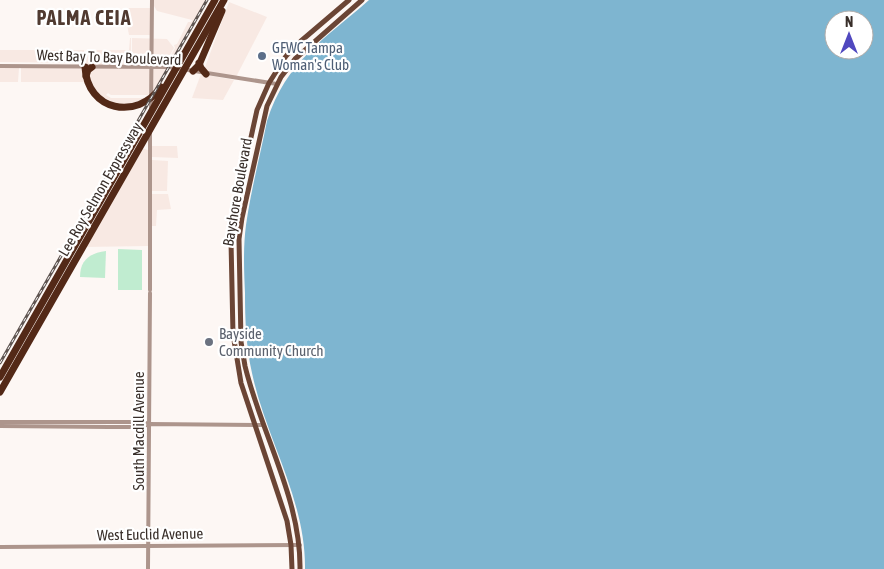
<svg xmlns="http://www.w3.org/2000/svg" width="884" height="569" viewBox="0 0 884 569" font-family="'Asap Condensed',sans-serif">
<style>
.built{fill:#f8e9e3}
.green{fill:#c0ecd0}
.water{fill:#7eb5d0;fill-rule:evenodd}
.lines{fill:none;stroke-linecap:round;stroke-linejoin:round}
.minor{stroke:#ad958c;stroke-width:4}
.major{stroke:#6b4535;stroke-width:5}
.highway{stroke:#532917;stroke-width:7}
.rail-casing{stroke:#5e5450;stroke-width:3}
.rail{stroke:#fff;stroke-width:1;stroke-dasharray:4;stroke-linecap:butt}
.service-dot{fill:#5c6f8a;stroke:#fff;stroke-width:2}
.worship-dot{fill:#6b7280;stroke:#fff;stroke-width:2}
.labels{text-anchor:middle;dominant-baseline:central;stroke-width:4.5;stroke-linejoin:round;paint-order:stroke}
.service-label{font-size:15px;fill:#4e5e75;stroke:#fff;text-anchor:start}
.street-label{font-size:15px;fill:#382e29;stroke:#fff}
.worship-label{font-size:15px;fill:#5b616d;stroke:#fff;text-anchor:start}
.district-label{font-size:20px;font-weight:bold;letter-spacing:1px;fill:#503a30;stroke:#fff}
</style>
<rect width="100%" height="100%" fill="#fdf7f4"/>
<g class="built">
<path d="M154,0H207L170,66L153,65H165L175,48L174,45L177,44L188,22H191L192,20L157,11L154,6Z"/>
<path d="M229,2L267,17L236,77L207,72L204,70Z"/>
<path d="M124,8H151V35H129Z"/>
<path d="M130,38H131V64L150,65H86L87,50H129Z"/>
<path d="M132,38L167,39L174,48L165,64L132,63Z"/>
<path d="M0,50H84V63L0,62Z"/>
<path d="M0,67L19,68L18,82H0Z"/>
<path d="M21,68H84L86,82H21Z"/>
<path d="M93,68H150V95H111L108,93L106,95L111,98H149L122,106L98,95L88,74Z"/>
<path d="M153,68L169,69L152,95Z"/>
<path d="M201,74L234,80L223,100L192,98Z"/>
<path d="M152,146H177L178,158L152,157Z"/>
<path d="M142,148L148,150V246L85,247Z"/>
<path d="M152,160L168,161L167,191H152Z"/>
<path d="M152,194H168L171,209L157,210L156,226H152Z"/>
</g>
<g class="green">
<path d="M118,249L142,250V290H118Z"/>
<path d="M106,251L105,278L80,277C80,260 90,253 106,251Z"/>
</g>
<path class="water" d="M369,0H884V569H305C306,500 266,439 252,373C246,346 245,320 245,293C244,271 243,248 246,225C251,190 260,156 267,121C286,61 325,39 369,0ZM834,20H864V50H834Z"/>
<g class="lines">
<g class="minor">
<path d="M0,66L169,67L277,84"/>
<path d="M151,110L152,0"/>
<path d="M150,290V132"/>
<path d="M0,422H142L149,424"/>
<path d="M0,426L109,427H142L149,424L264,425"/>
<path d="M0,547L300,545"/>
<path d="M148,569L150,293"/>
</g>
<g class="major">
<path d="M292,569L291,545L287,521L241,383L233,334L231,241L235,210L257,110L269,83L286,56L301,41L349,0"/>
<path d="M300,569C301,499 261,433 245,366L241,342L239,239L242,218L267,106L281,77L295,59L362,0"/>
</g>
<g class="highway">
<path d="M199,63L201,68L206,74"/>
<path d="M85,67C87,111 137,121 161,87"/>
<path d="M193,71L199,65L222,11"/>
<path d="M86,76L88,70L92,67"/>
<path d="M0,377L215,0"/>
<path d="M0,392L224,0"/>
</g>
<defs>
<path id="rail" d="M0,363L207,0"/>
</defs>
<use href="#rail" class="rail-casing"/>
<use href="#rail" class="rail"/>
</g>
<circle class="service-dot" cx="262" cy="56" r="5"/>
<circle class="worship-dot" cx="209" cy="342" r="5"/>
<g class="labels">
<g class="service-label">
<text x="272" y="47">GFWC Tampa<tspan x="272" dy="17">Woman's Club</tspan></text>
</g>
<g class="street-label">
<text transform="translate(109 57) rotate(2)">West Bay To Bay Boulevard</text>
<text transform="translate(100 189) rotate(-60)">Lee Roy Selmon Expressway</text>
<text transform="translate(237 192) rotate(-80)">Bayshore Boulevard</text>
<text transform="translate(138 431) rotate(-90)">South Macdill Avenue</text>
<text transform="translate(150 534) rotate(-1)">West Euclid Avenue</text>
</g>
<g class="worship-label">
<text x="219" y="333">Bayside<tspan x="219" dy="17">Community Church</tspan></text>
</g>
<g class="district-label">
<text x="84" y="17">PALMA CEIA</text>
</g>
</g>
<g transform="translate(849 35)"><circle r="24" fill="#ffffff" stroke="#afaba9"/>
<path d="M0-4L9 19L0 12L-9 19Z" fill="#5048bf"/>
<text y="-8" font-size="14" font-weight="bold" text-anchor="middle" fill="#382e29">N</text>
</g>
</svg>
